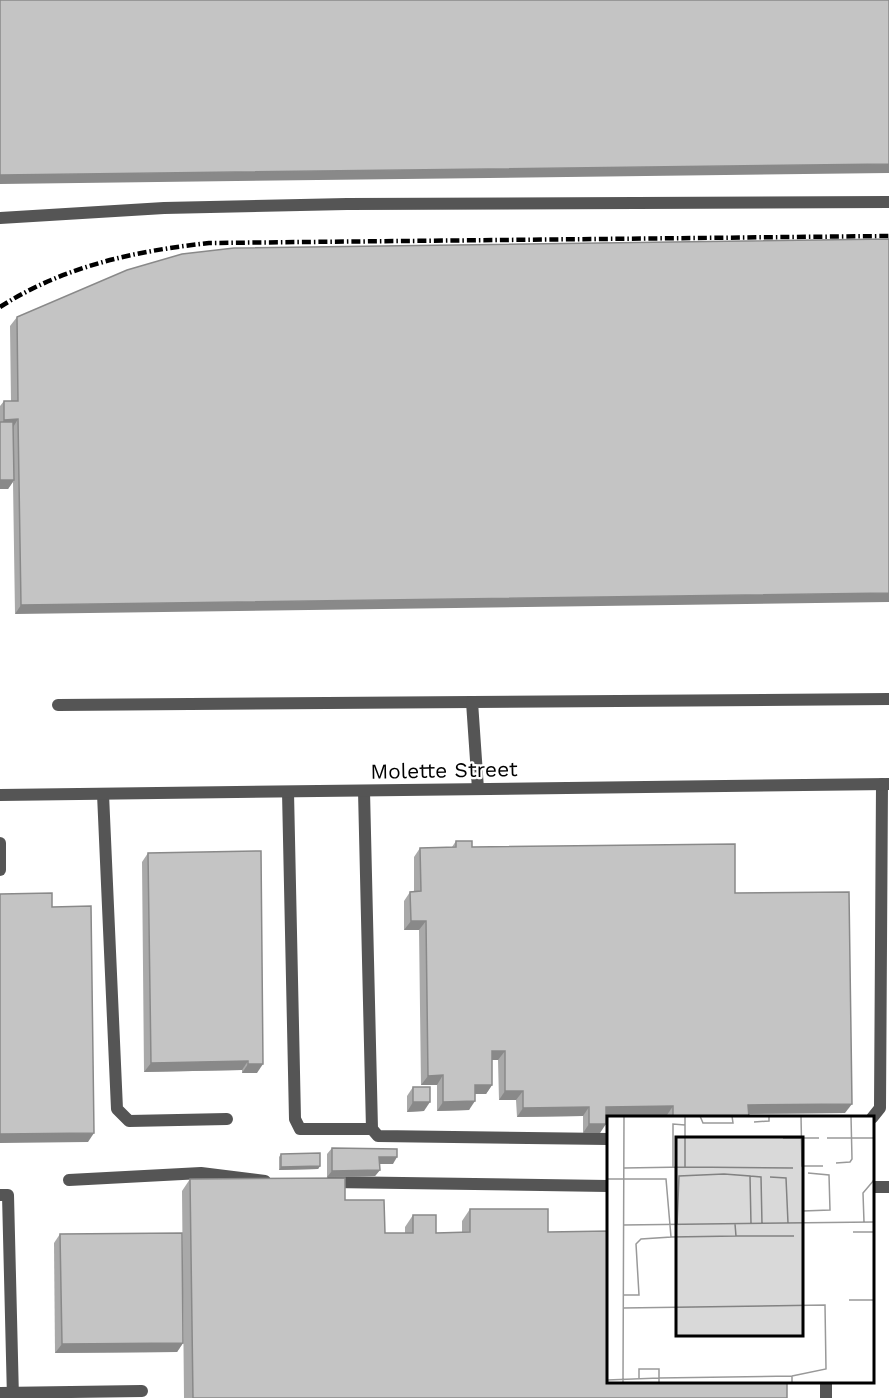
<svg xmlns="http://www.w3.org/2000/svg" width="889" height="1398" viewBox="0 0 889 1398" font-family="'Work Sans',sans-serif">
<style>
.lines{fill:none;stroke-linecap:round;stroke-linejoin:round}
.service{stroke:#555;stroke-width:12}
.minor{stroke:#555;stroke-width:12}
.rail{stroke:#000;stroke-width:4.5;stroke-dasharray:9 3 1.5 3;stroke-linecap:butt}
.wall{fill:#a9a9a9}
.shaded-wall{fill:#898989}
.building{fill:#c4c4c4;stroke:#898989;stroke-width:1.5}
.labels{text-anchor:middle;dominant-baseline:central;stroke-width:4.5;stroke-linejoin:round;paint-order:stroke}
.street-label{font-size:21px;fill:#000;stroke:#fff}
.inset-road{fill:none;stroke:#999;stroke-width:1.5}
.view{fill:#000;fill-opacity:0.15;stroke:#000;stroke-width:3}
.inset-edge{fill:none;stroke:#000;stroke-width:3}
</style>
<rect width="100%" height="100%" fill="#fff"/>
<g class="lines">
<g class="service">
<path d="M0,218L164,208L347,204L889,202"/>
<path d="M58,705L472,702"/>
<path d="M478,789L472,702L889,699"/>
<path d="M364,791L372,1129L378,1136L608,1139"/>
<path d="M288,792L295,1119L300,1129H372"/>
<path d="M103,794L117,1109L129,1121L227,1119"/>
<path d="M0,843V870"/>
<path d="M872,1118L880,1108L882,784"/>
<path d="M69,1180L201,1173L265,1181"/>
<path d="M331,1182L608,1186"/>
<path d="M872,1187H889"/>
<path d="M0,1195H8L13,1398"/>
<path d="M0,1393L142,1391"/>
<path d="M826,1398V1382"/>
</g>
<path class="minor" d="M0,795L889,784"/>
<path class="rail" d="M0,307C64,266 135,251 209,243L889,236"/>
</g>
<g class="wall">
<path d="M889,239L15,614L13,482L8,489H0V406L4,401H11L10,326L17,317Z"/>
<path d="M456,841L472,847L735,893L845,1113L749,1114V1118H667V1115L606,1116L600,1133H583V1116L517,1117L516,1100H499L498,1060H492V1085L486,1094H475L469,1110L437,1111V1085H421L419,930H404V901L410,892L414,891V857L420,848L452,847Z"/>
<path d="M148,853L257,1073H242V1070L144,1072L142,862Z"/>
<path d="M413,1087L424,1111L407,1112V1096Z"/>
<path d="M332,1148L393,1164H380V1170L375,1176L327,1177V1154Z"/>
<path d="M281,1154L320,1166L318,1169L279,1170V1157Z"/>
<path d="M190,1179L345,1200L385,1233H405V1227L413,1215L436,1233L462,1232V1221L470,1209L548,1232L787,1398H184L182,1191Z"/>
<path d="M60,1234L183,1343L177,1352L55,1353L54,1243Z"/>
</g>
<g class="shaded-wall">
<path d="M889,164V173L0,184V175Z"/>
<path d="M18,419L12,429L0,426L4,420Z"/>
<path d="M0,480H14L8,489H0Z"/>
<path d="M889,593V602L15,614L21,605Z"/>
<path d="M411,921H426L419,930H404Z"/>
<path d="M492,1051H505L498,1060H486Z"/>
<path d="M248,1061L242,1070L144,1072L151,1063Z"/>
<path d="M248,1064H263L257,1073H242Z"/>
<path d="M443,1075L437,1085H421L428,1076Z"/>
<path d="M475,1085H492L486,1094H469Z"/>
<path d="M505,1091H523L516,1100H499Z"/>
<path d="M475,1101L469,1110L437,1111L443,1102Z"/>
<path d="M413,1102H430L424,1111L407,1112Z"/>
<path d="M852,1104L845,1113L742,1114L748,1105Z"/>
<path d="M673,1106L667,1115L600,1116L606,1107Z"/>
<path d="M589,1107L583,1116L517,1117L523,1108Z"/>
<path d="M589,1124H606L600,1133H583Z"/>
<path d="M94,1133L88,1142L0,1143V1134Z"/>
<path d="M379,1157H397L393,1164H375Z"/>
<path d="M320,1166L318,1169L279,1170L281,1167Z"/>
<path d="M380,1170L375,1176L327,1177L332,1171Z"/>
<path d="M183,1343L177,1352L55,1353L62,1344Z"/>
</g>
<g class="building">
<path d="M0,0H889V164L0,175Z"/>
<path d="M889,239V593L21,605L18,419L4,420V401H18L17,317L127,270L182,254L234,248Z"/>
<path d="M0,422H13L14,480H0Z"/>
<path d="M456,841H472V847L735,844V893L849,892L852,1104L748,1105L749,1118H673V1106L606,1107V1124H589V1107L523,1108V1091H505V1051H492V1085H475V1101L443,1102V1075L428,1076L426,921H411L410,892L421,891L420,848L456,847Z"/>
<path d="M261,851L263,1064H248V1061L151,1063L148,853Z"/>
<path d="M52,893V907L91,906L94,1133L0,1134V894Z"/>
<rect x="413" y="1087" width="17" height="15"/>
<path d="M332,1148L397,1149V1157H379L380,1170L332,1171Z"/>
<path d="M320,1153V1166L281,1167V1154Z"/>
<path d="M345,1178V1200H384L385,1233H413V1215H436V1233L470,1232V1209H548V1232L609,1231V1382H787V1398H193L190,1179Z"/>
<path d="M182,1233L183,1343L62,1344L60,1234Z"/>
</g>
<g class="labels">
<g class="street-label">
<text transform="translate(444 770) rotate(-1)">Molette Street</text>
</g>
</g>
<g transform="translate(607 1116)">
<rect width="267" height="267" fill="#fff"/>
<path class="inset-road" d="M93,0L96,7H126L125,0M194,0L195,50H216M147,6L162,5V0M176,22H212M220,22H267M0,30V141M229,47L243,46L245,43L244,0M66,51V8L78,9M78,51L186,52M17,52L78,51V0M143,60L154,61L155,108M163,61L179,62L181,107M1,63H59L64,121L34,123L29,128L32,179H16M257,106L256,77L267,64M196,107V95L223,94L222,59L201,57M16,109L267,106M70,109L72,60L117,58L143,60L144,108M246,116H267M129,120H187M64,121L129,120L128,108M242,184H267M16,192L218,189L219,253L185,260M32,262V253H52V262L185,260V267M0,264L52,262V267M16,267L17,0"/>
<path class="view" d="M69,21H196V220H69Z"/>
<rect width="267" height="267" class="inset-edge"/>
</g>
</svg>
